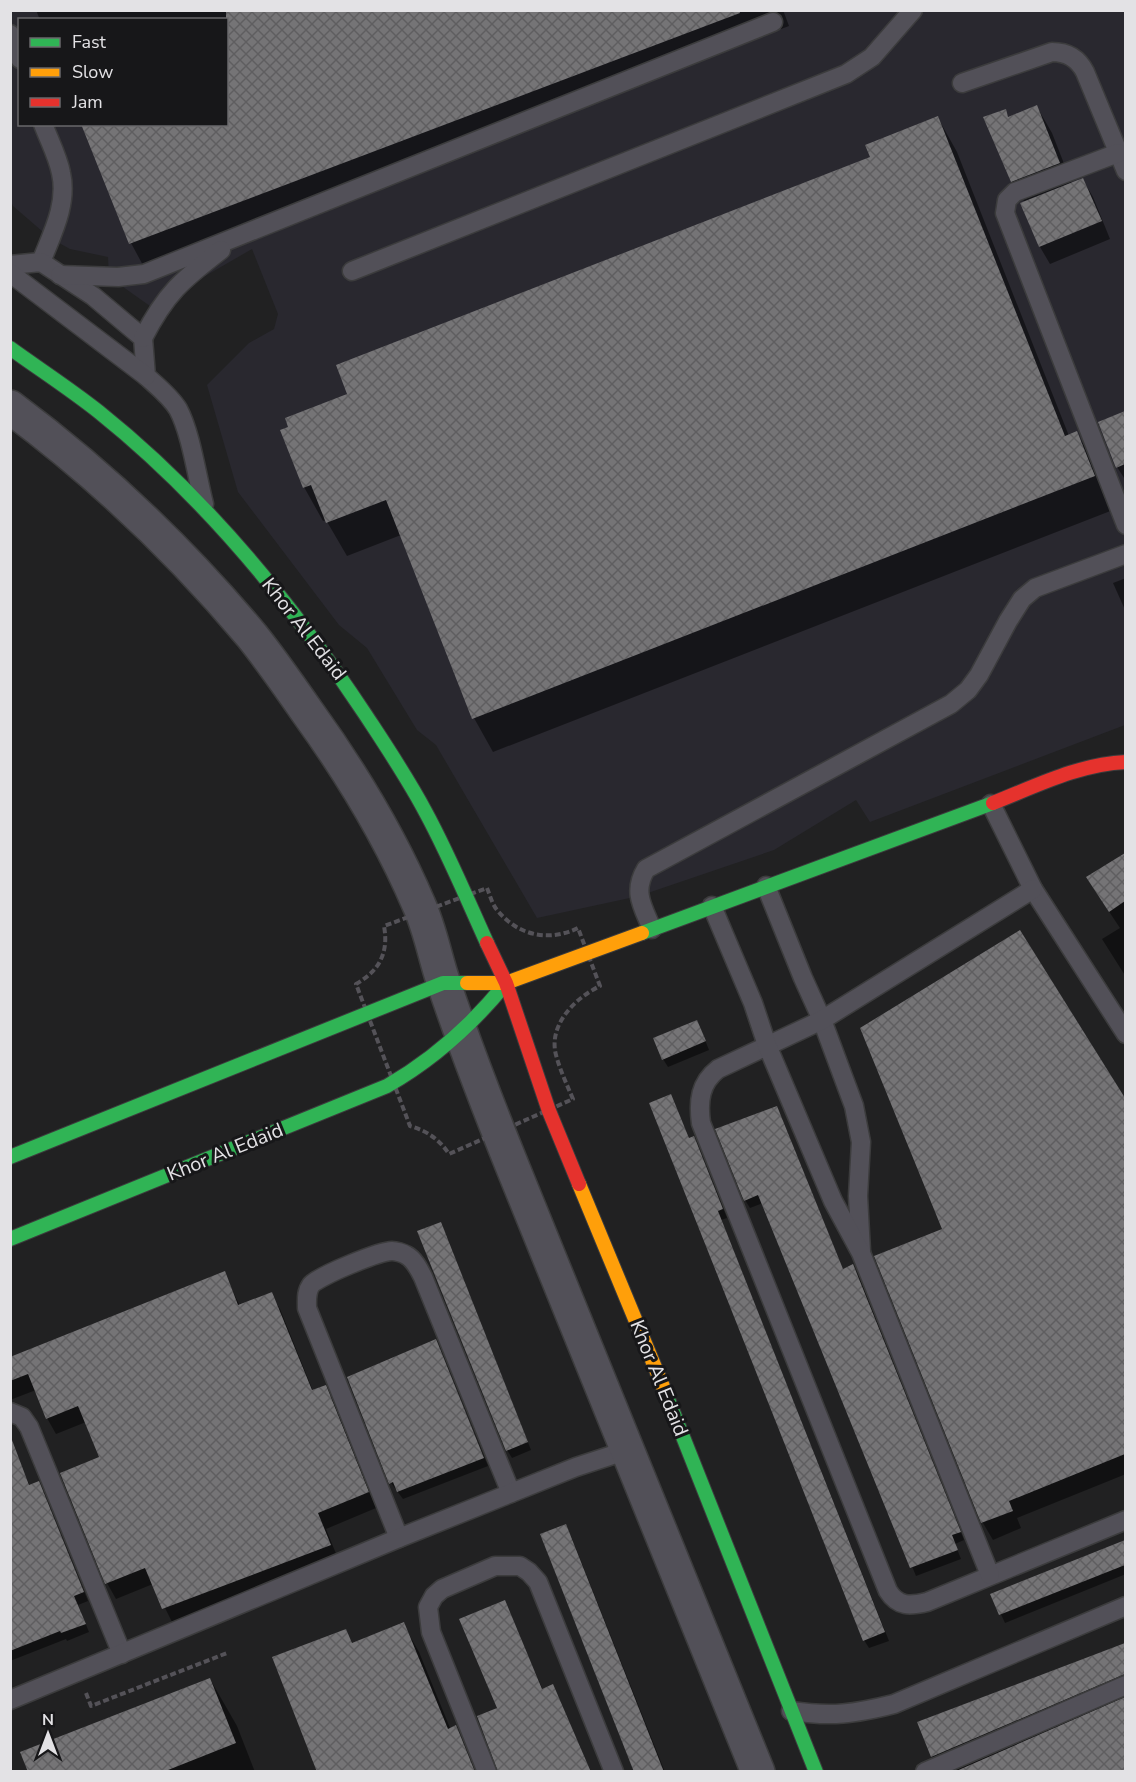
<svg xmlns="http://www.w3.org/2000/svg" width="1136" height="1782" viewBox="0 0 1136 1782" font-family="'Nunito Sans',sans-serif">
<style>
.built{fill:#29282f;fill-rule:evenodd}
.shadow{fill:#0007}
.building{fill:url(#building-cross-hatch)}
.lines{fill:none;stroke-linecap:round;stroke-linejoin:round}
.lane-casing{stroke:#3c3c3d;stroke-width:21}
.street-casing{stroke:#3c3c3d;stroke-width:36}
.fast-casing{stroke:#3c3c3d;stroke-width:16}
.slow-casing{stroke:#3c3c3d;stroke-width:16}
.jam-casing{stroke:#3c3c3d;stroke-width:16}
.path{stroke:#545258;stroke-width:4;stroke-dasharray:6 3;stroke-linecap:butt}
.lane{stroke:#525058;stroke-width:18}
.street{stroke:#525058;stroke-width:33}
.fast{stroke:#30b455;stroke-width:14}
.slow{stroke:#ff9f0a;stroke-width:14}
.jam{stroke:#e5322d;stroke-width:14}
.labels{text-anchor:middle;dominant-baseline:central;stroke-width:6;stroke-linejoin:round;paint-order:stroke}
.street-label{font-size:20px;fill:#e3e2e5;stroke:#171719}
</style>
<defs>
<pattern id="building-cross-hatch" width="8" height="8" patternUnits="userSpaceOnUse" patternTransform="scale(1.5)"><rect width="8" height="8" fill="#757476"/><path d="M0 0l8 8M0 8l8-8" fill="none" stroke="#5f5e60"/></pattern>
</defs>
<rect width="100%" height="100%" fill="#212122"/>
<path class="built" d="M10,11H1125V725L870,822L856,800L774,850L639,896L537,918L436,745L417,730L367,648L339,625L238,492L207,385L249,343L274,329L278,314L252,249L200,279L178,299L168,316L157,311L109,277L108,257L70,249L50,238L13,206L10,199ZM20,20H226V124H20Z"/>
<g class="shadow">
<path d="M36,10H783L789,26L145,269L131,243L226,124V20H40Z"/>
<path d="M1037,107L1052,133L1072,184L1083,180L1093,197L1110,239L1050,264L1040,247L1022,204L1025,203L1012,181L1005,111L1009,118Z"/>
<path d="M938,118L957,152L1069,436L1077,433L1096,466L1113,510L493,752L474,718L401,535L347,556L326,520L323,521L304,487L349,395L872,158Z"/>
<path d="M1126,413V481L1117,467L1100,423Z"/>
<path d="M1126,578V612L1113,583Z"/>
<path d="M1119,859L1126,869V977L1102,939L1120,928L1098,895Z"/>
<path d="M1020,932L1126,1101V1474L1017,1518L1021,1528L993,1540L983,1523L876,1257L944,1230Z"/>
<path d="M701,1030L709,1050L668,1067L663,1059Z"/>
<path d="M671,1096L690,1140L694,1138L698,1146L727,1218L721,1220L889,1641L869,1648L864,1640Z"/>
<path d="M781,1116L843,1270L853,1266L858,1275L964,1540L955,1544L961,1559L916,1576L763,1203L750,1208L745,1200Z"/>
<path d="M445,1232L531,1450L512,1458L507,1450Z"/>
<path d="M224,1273L240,1306L271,1294L280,1309L313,1391L325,1387L334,1402L376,1508L326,1529L339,1561L173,1624L153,1584L116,1599L107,1583L101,1458L86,1422L56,1434L47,1418L36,1390L10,1400V1359Z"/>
<path d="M435,1341L488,1466L403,1499L391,1483L348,1377Z"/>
<path d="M14,1451L30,1486L43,1491L88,1601L78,1605L89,1632L67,1641L66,1639L10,1661V1453Z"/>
<path d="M565,1526L571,1536L665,1772H636Z"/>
<path d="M1126,1542V1574L1005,1623L992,1595Z"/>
<path d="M504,1602L543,1690L558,1696L591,1772H512L499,1708Z"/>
<path d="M403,1624L419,1652L468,1772H318L345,1630L353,1644Z"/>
<path d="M1126,1644V1772H941L932,1757L919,1723Z"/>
<path d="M210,1679L237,1726L255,1772H29Z"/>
</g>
<g class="building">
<path d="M226,10H739L740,13L129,244L81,124H226Z"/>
<path d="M1037,105L1060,163L1011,182L983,117L1006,109L1008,117Z"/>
<path d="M938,116L1065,436L1077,431L1095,476L472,719L386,500L326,523L311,485L303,488L280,430L288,427L285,418L347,394L336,365L870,157L865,145Z"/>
<path d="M1083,178L1102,221L1039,247L1020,203Z"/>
<path d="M1125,411V464L1116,468L1098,422Z"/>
<path d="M1125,853V901L1109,912L1086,877Z"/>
<path d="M1020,930L1125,1098V1454L1009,1501L1013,1511L981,1523L874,1256L942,1229L860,1028Z"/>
<path d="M697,1020L706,1041L662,1060L653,1038Z"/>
<path d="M671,1094L689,1138L694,1136L723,1209L718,1211L885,1632L863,1641L649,1103Z"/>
<path d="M777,1106L843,1269L853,1264L961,1532L952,1535L958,1550L910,1568L758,1195L744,1201L715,1129Z"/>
<path d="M441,1222L528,1442L506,1451L417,1231Z"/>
<path d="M225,1271L238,1305L272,1292L312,1390L326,1385L369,1492L318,1513L331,1545L162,1609L145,1568L105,1584L60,1473L99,1457L78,1406L46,1419L28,1374L10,1381V1357Z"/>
<path d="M436,1339L484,1458L397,1492L393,1482L389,1484L347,1377Z"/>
<path d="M12,1440L29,1485L39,1481L84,1592L74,1596L86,1624L61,1633L60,1631L10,1651Z"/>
<path d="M566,1524L664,1772H634L540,1534Z"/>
<path d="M1125,1540V1565L999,1615L990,1594Z"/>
<path d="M505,1600L542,1689L553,1684L591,1772H498L477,1716L497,1708L459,1619Z"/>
<path d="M404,1622L448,1729L456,1725L475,1772H317L272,1657L346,1629L352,1643Z"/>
<path d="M1125,1643V1674L931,1757L917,1722Z"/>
<path d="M210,1678L236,1743L163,1772H28L20,1752Z"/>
<path d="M1125,1697V1772H954Z"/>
</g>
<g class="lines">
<defs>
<g id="lane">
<path d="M10,34L20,59"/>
<path d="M962,83L1052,52C1067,52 1078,58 1085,72L1126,171"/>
<path d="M1118,153L1015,192L1007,200L1005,213L1126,525"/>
<path d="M41,262C52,234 68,204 61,173C58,157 49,140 43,124"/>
<path d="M10,265L41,262L93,296L143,338L146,376C157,386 170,396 178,409C191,433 197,477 204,504"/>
<path d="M352,271L846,74L872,57L913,10"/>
<path d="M10,273L146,376"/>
<path d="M60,275L118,277L144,274L773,22"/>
<path d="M143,338C166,293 182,280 221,250"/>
<path d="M991,804L1033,889L1126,1034"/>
<path d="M766,886L803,978L822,1020L854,1106L861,1142L858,1196L861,1251"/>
<path d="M1033,889L822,1020L718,1069C700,1083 698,1101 701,1123L888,1591C898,1607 910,1606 927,1602L1126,1520"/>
<path d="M712,906L753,1003L767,1045L833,1201L861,1253L990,1575"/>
<path d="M652,929C643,907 632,892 646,869L951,704L968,690L979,675L1008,621L1022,599L1035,588L1126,554"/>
<path d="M10,1412L22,1417L29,1427L122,1654"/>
<path d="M399,1538L307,1308C307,1299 306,1292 311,1285C318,1276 380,1251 392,1251C396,1251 403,1253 406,1255C414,1259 419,1269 423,1277L511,1493"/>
<path d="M10,1700L399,1538L576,1467L628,1450"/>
<path d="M791,1711C832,1717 854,1714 894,1704L1126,1606"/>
<path d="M487,1772L431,1632L428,1607L434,1596L442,1589L495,1566H520L529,1572L538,1582L614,1772"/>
<path d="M925,1772L1126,1685"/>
</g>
<path id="street" d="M10,407C100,474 180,550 252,636C272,661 290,687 308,713C352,774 390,837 419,905C430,929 435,957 443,981C464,1044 488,1106 513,1168C595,1369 677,1570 758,1772"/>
<g id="fast">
<path d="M10,348C39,369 70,389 99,412C204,496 291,602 365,714C386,746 407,777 425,811C448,853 467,899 487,943"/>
<path d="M642,933L993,803"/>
<path d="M10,1157L443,983H467"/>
<path d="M10,1239L387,1086C434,1059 472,1025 506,983"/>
<path d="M664,1389L816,1772"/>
</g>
<g id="slow">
<path d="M467,983H506L642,933"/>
<path d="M579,1184L664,1389"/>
</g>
<g id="jam">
<path d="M993,803C1036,786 1079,764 1126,762"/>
<path d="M487,943L506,983L549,1111L579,1184"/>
</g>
</defs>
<use href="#lane" class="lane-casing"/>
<use href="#street" class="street-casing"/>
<use href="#fast" class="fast-casing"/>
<use href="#slow" class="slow-casing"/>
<use href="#jam" class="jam-casing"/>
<g class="path">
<path d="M487,888C490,895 492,904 497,910C518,936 549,942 578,928L600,986C575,998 548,1025 556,1055C560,1070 567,1085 573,1099L449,1154C439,1139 427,1131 410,1126L356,984C379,971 389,953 384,926Z"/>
<path d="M86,1693L91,1706L227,1653"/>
</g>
<use href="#lane" class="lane"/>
<use href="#street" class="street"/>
<use href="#fast" class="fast"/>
<use href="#slow" class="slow"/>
<use href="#jam" class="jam"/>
</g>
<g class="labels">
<g class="street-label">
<text transform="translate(304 629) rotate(52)">Khor Al Edaid</text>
<text transform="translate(225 1152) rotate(-22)">Khor Al Edaid</text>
<text transform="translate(659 1378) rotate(68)">Khor Al Edaid</text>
</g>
</g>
<rect width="1136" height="1782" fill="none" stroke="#e3e2e5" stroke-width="24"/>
<rect x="18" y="18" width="210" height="108" fill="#171719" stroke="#69686b" stroke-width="1.5"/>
<rect x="30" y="38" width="30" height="9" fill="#30b455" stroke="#69686b" stroke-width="1.5"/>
<text x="72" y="48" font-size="18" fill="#e3e2e5">Fast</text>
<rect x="30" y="68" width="30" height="9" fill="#ff9f0a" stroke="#69686b" stroke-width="1.5"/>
<text x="72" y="78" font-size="18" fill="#e3e2e5">Slow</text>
<rect x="30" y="98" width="30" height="9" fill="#e5322d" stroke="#69686b" stroke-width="1.5"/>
<text x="72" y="108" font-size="18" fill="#e3e2e5">Jam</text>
<g transform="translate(48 1734)" stroke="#171719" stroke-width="4.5" paint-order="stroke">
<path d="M0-4.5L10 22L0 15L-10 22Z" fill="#e3e2e5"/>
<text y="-9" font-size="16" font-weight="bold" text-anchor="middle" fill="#e3e2e5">N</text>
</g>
</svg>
